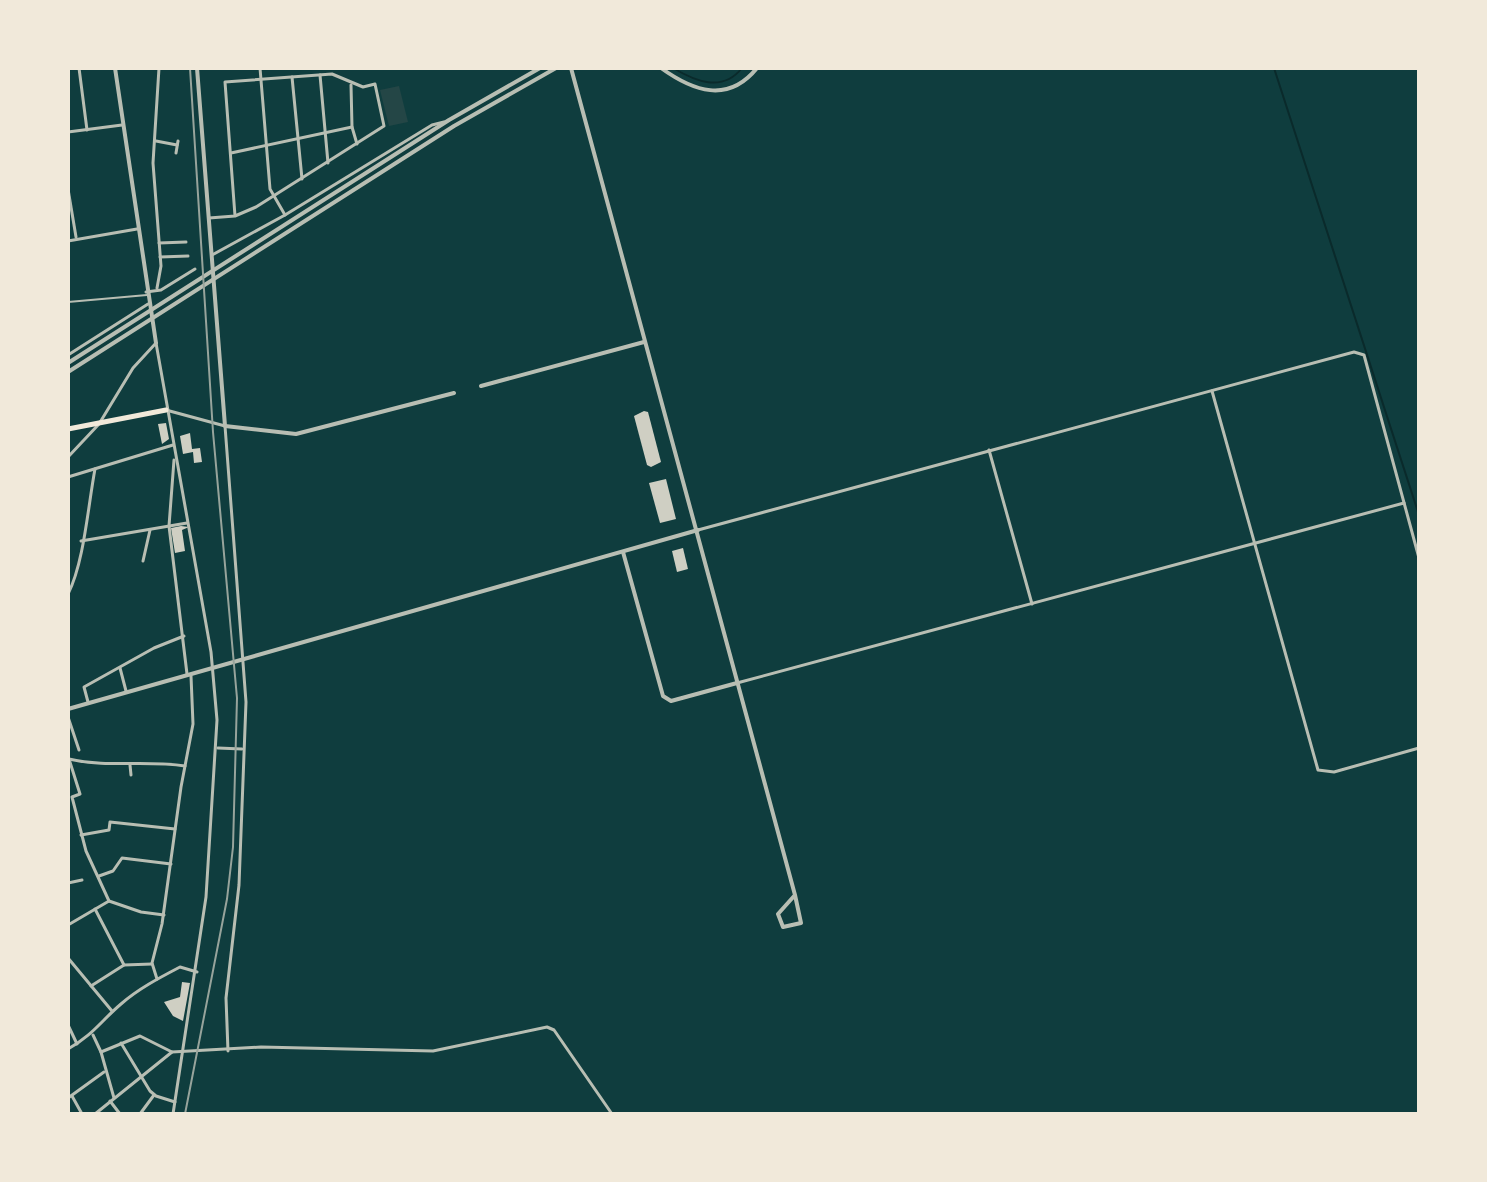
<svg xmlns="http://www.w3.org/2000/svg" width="1487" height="1182" viewBox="0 0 1487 1182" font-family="Signika,sans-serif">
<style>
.green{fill:#244646}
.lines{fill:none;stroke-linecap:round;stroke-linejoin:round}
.stream{stroke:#0a2a2b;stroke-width:2}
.building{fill:#cfcfc3}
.service{stroke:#b8beb3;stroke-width:2}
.minor{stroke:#b8beb3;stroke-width:3}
.tertiary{stroke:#b8beb3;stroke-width:4}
.primary{stroke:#f1e9da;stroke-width:5}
.rail{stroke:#97a49c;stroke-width:2}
</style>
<rect width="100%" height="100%" fill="#0f3d3e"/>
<path class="green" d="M399,86L408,122L389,126L380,90Z"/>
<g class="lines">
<g class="stream">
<path d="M673,68C695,81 722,93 742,68"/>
<path d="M1274,68L1419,515"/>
</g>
</g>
<g class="building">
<path d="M644,411L648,412L661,462L651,467L647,465L634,416Z"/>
<path d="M166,423L169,439L162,444L158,424Z"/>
<path d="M190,433L192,449L200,448L202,462L194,463L193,452L183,454L180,436Z"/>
<path d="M666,479L676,519L660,523L649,483Z"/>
<path d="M181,526L189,527L182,530L185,551L175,553L171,528Z"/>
<path d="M683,548L688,569L677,572L672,551Z"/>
<path d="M182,982L190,983L183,1021L173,1016L164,1002L180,997Z"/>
</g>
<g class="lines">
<path class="service" d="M68,302L147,295"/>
<g class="minor">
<path d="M79,68L87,130"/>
<path d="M260,68L270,189L285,215"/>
<path d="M320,75L328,163"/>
<path d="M292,77L302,179"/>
<path d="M351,85L352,127L357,144"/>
<path d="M68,132L122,125"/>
<path d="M156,141L177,145"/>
<path d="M176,153L178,141"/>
<path d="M231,153L352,127"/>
<path d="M68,189L76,237"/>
<path d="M209,218L235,216L256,207L384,126L375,84L363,87L332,74L225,82L235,216"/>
<path d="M68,241L137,229"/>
<path d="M159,243L186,242"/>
<path d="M212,255L285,215L432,125L444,122"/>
<path d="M160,257L188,256"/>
<path d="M157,288L161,266L153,163L159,68"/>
<path d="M146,292L161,290L195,269"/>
<path d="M156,343L211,652L217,720L206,897L173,1114"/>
<path d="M68,355L148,304"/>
<path d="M1212,391L1318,770L1334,772L1419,748"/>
<path d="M166,410L225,426L246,702L239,885L226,998L228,1051"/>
<path d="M989,450L1032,604"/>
<path d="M68,457L99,424L133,368L156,343"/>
<path d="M174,460L169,526L187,674"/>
<path d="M68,477L173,445"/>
<path d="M698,530L1354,352L1364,355L1419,558"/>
<path d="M81,541L187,523"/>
<path d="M143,561L150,530"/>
<path d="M68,594C84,563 88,506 95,469"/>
<path d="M120,668L126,691"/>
<path d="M737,683L1404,503"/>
<path d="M88,702L84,687L154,648L184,636"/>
<path d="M68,717L79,750"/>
<path d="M218,748L242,749"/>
<path d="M130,765L131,775"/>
<path d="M81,835L109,830L110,822L175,829"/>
<path d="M99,876L113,871L122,858L171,864"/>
<path d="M68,883L82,880"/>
<path d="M95,909L124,965"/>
<path d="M164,915L141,912L109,901L86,851L72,797L80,794L69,759C108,768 146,760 185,766"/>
<path d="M68,925L109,901"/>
<path d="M68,958L112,1011"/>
<path d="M157,979L152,963L162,924L181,787L193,724L191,676"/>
<path d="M91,986L124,965L152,964"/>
<path d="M68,1025L77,1044"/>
<path d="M93,1035L101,1052L140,1036L172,1052L261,1047L433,1051L547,1027L554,1030L612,1114"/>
<path d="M121,1043L150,1091L156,1096L175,1102"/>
<path d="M68,1049C93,1035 101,1021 121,1004C138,989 159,978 180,967L197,972"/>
<path d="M101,1052L114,1098"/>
<path d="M72,1096L82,1114"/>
<path d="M68,1098L104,1072"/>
<path d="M110,1101L120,1114"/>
<path d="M95,1114L172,1052"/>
<path d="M140,1114L154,1095"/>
</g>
<g class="tertiary">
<path d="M115,68L156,343"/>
<path d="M197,68L225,426L296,434L454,393"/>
<path d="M571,68L795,895L801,923L783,927L778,914L795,895"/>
<path d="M661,68C693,91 728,104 757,68"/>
<path d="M68,363L449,120L540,68"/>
<path d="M68,372L454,126L556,68"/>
<path d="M481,386L644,342"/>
<path d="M623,552L663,696L671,701L737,683"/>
<path d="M68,709L698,530"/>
</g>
<path class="primary" d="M68,429L166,410"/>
<path class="rail" d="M185,1114L227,899L233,847L237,698L213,432L190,68"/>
</g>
<rect width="1487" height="1182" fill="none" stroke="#f1e9da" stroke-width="140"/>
</svg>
